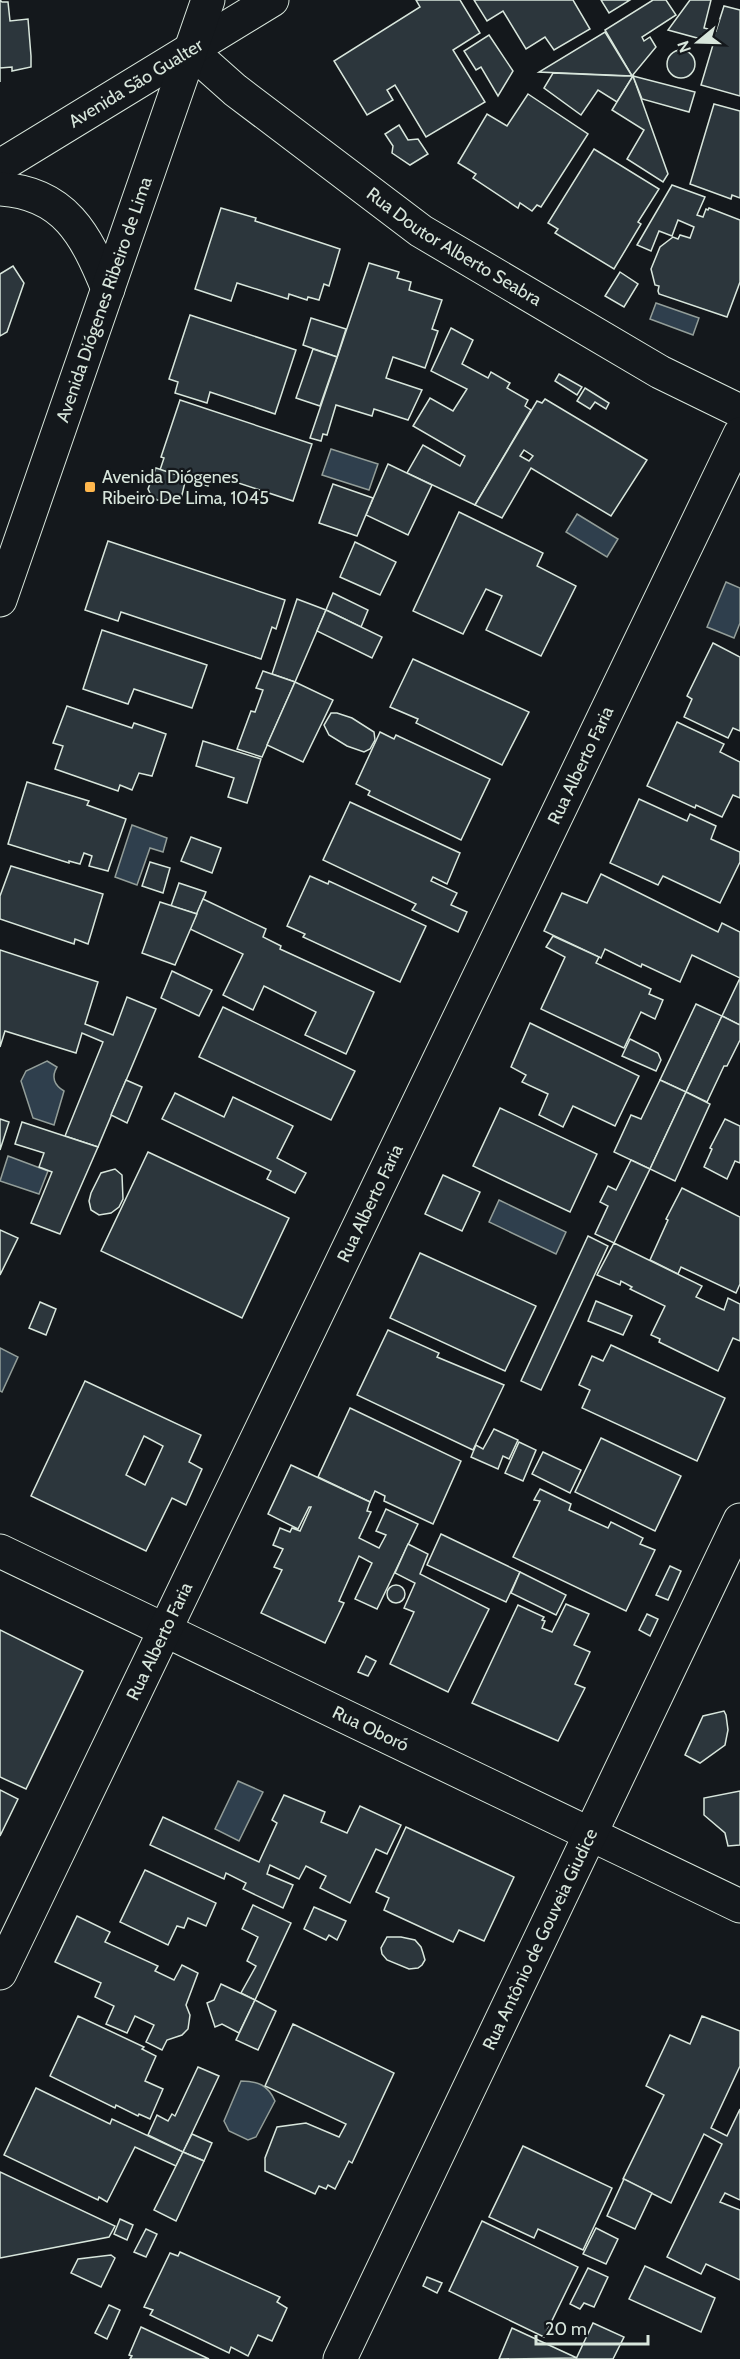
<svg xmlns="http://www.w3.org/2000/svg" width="740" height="2359" viewBox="0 0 740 2359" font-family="Cabin,sans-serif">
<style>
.water{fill:#2f3f4d;stroke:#939e99;stroke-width:1.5}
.building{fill:#2c363c;stroke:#d8e6dc;stroke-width:1.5;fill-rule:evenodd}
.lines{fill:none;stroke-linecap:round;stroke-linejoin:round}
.minor-casing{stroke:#d8e6dc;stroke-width:35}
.major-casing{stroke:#d8e6dc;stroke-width:35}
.minor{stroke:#14181c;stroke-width:33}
.major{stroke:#14181c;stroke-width:33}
.poi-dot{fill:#ffb74d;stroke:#14181c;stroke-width:2}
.labels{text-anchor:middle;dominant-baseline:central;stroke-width:4.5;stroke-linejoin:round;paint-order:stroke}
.street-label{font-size:18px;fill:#d8e6dc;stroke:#14181c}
.poi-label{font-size:18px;fill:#d8e6dc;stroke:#14181c;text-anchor:start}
</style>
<rect width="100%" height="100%" fill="#14181c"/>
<g class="water">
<path d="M656,303L699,318L693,335L650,319Z"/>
<path d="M331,449L378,464L369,490L322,475Z"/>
<path d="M577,514L618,539L607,557L566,532Z"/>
<path d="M726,582L740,588V623L734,638L707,627Z"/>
<path d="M132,825L167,838L163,852L150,848L137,885L115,877Z"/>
<path d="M47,1061L57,1067C51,1077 54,1085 64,1091L54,1125L33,1118L21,1081L26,1071Z"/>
<path d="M8,1156L48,1171L39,1194L0,1181Z"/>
<path d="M499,1200L566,1232L556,1254L489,1222Z"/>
<path d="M0,1348L18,1357L2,1392L0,1391Z"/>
<path d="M238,1781L263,1792L239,1841L215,1829Z"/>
<path d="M241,2081C258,2081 268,2085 275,2101L256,2137L248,2140L229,2131L224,2121Z"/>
</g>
<g class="building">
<path d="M0,0L2,2H8L10,21L28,19L31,56V67L12,71V67L0,68V82Z"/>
<path d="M416,0H460L480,33L453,50L485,102L426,137L395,85L387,90L393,100L367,115L334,61L420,7Z"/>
<path d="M474,0H573L590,29L554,50L545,37L526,49L503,11L487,21Z"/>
<path d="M601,0H630L609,13Z"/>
<path d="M653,0H666L676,15L642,37L644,41L650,37L656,47L632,76L605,30Z"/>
<path d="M690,0H711L704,28L716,31L724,6L740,10V96L701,85L715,38L702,35L701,39L668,30Z"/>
<path d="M605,32L632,76L539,72Z"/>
<path d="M489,35L513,71L498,96L481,67L476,70L464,51Z"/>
<circle cx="681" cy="64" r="14"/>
<path d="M553,73L624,76H633L617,102L598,90L581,115L544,88Z"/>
<path d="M633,76L668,174L663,182L627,159L644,130L612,110Z"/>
<path d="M633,76L695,92L689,112L642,99Z"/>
<path d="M528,94L588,134L541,207L537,205L532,211L520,203L518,208L473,178L476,174L458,163L487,114L507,126Z"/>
<path d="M714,104L740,111V198L732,195L731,199L690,184Z"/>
<path d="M399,125L408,140L418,139L428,154L410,165L392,153L393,146L385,134Z"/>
<path d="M594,149L659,189L638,222L641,224L614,269L555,233L558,229L548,223Z"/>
<path d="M672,185L705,197L697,215L703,217L706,209L708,210L709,208L740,220V282L727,317L659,294L658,291L659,286L655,285L651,269L660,247L673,237L678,239L680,235L690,238L694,227L678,220L672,236L659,231L651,251L637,245Z"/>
<path d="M221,208L256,218L255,221L340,249L329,286L324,284L319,300L308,297L307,300L289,294L288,299L237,283L231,301L195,289Z"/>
<path d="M369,263L399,272L397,278L411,282L409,290L442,300L432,329L438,331L425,368L393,357L386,378L422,390L408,420L374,409L372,416L336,405L327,435L323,434L321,441L310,438Z"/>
<path d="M13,266L24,283L7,332L0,336V274Z"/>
<path d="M620,272L638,284L624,307L605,296Z"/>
<path d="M190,315L296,350L275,414L210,392L207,403L175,393L178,382L169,379Z"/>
<path d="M311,318L346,329L337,357L303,345Z"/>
<path d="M451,328L473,340L462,364L488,378L491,372L510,383L507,388L528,400L525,406L531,410L475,505L407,473L423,445L460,466L465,456L413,426L430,398L453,411L467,389L431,371Z"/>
<path d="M313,349L337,357L320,406L296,398Z"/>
<path d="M559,374L582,387L577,395L555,381Z"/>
<path d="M585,388L609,403L606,409L595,402L590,409L577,401Z"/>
<path d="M545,399L647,460L611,516L531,468L502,518L475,505L537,401L542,403ZM524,450L533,456L529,461L520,456Z"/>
<path d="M180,400L312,444L293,501L211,474L208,486L160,470L164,458L161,457Z"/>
<path d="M388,464L432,485L408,535L366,515Z"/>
<path d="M156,468L186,478L181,499L173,496L166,500H157L150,493L148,489Z"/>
<path d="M333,484L373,498L357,536L319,523Z"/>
<path d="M459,512L543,553L537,566L576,586L541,656L486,630L502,596L486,589L463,634L413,611Z"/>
<path d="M108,541L285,600L276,629L272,627L261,659L121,612L118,621L85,610Z"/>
<path d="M355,542L396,562L380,595L340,577Z"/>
<path d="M333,593L368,610L361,627L326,610Z"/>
<path d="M297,599L326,610L295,682L272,674Z"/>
<path d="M326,610L382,637L372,658L317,631Z"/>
<path d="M102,630L207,665L192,708L134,689L128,704L83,689Z"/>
<path d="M713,643L740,657V731L733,728L728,738L684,717L692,699L687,696Z"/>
<path d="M413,659L529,712L502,765L416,723L418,719L390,707Z"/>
<path d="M263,671L295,682L262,757L237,749L251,711L255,712L263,690L256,688Z"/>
<path d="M295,682L333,700L303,762L267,745Z"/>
<path d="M67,706L132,728L134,723L166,734L152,776L139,773L132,790L120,785L118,791L55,769L63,746L53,743Z"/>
<path d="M331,713H337L352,718L374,732L375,740L370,749L364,752L347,746L329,735L324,725Z"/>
<path d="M677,722L724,744L720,752L740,762V798L733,795L722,817L696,805L695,808L647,786Z"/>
<path d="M380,732L394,739L396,735L490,779L461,840L368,795L370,791L356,784Z"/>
<path d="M203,741L261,759L247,803L228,797L234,778L196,766Z"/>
<path d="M27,782L89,801L87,805L126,819L108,871L89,866L92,856L84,853L80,864L69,861V863L8,844Z"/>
<path d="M639,799L687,821L690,814L716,826L711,839L740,852V862L720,903L663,876L658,885L610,863Z"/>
<path d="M350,802L460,853L447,884L433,877L431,881L457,893L451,905L467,912L458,932L412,910L416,904L323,860Z"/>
<path d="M191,837L221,848L212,873L181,861Z"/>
<path d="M150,862L170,868L163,893L142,886Z"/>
<path d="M11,866L103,894L88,944L75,939L74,944L0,919V896Z"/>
<path d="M601,874L718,932L722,923L740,932V978L692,955L680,982L642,964L641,967L605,949L601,958L544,931L562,893L587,903Z"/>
<path d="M310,876L328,884L329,881L426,926L400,982L303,937L305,934L287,926Z"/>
<path d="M179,883L206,892L197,914L171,906Z"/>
<path d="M203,899L266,929L263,937L281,946L280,949L374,992L346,1054L305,1035L316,1012L264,986L253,1010L223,995L243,954L190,929Z"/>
<path d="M160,902L197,914L175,965L142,953Z"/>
<path d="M553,936L599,957L596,963L651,989L649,994L663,1000L655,1019L641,1012L624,1048L541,1009L565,957L546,947Z"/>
<path d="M0,950L98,982L85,1024L113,1035L127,997L156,1009L98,1147L65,1136L103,1042L82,1033L76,1053L5,1031L0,1047Z"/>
<path d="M172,971L212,990L199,1016L161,998Z"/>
<path d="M740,978V1025L722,1016Z"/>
<path d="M696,1004L722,1016L686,1092L660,1080Z"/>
<path d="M223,1007L355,1071L331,1120L199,1057Z"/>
<path d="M722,1016L740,1025V1040L727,1066H724L707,1102L686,1092Z"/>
<path d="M530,1023L639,1076L615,1126L573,1106L563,1127L539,1115L548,1094L522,1082L526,1075L511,1067Z"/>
<path d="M630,1039L658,1053L661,1060L656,1071L622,1056Z"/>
<path d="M126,1080L142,1087L127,1123L111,1115Z"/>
<path d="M660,1080L686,1092L650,1169L614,1152L631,1115L641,1119Z"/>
<path d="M686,1092L710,1104L675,1181L650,1169Z"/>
<path d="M175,1093L224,1117L233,1097L293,1126L277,1158L306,1173L295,1193L267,1179L271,1171L162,1119Z"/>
<path d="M500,1108L597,1154L570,1212L473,1166Z"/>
<path d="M0,1119L9,1122L0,1150Z"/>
<path d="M725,1119L740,1126V1163L735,1161L727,1179L704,1167L712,1149L710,1148Z"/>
<path d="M22,1122L98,1147L60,1234L31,1223L52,1172L39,1167L44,1153L15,1144Z"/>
<path d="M148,1152L289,1218L242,1318L101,1251Z"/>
<path d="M631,1160L650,1169L614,1243L595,1234L608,1206L600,1202L608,1186L616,1190Z"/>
<path d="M115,1169L122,1175L123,1199L119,1207L111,1213L99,1215L91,1210L89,1201L91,1193L101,1173Z"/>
<path d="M443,1175L480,1192L462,1231L425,1214Z"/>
<path d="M682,1188L740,1217V1284L736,1293L681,1267L678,1274L650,1260L668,1220L666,1219Z"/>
<path d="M0,1230L18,1238L0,1275Z"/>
<path d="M588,1236L608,1246L541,1390L521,1381Z"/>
<path d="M614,1243L702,1286L696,1297L724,1310L728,1298L740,1304V1341L733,1338L718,1371L659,1342L660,1339L651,1335L665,1306L630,1289L632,1287L621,1281L620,1285L597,1275Z"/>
<path d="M420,1253L536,1306L505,1371L390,1318Z"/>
<path d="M596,1301L632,1316L623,1335L588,1321Z"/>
<path d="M40,1302L56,1309L46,1335L29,1328Z"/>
<path d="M388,1330L439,1353L437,1357L504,1385L473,1450L357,1395Z"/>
<path d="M611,1345L725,1398L697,1461L582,1408L590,1390L579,1385L592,1356L603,1361Z"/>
<path d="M85,1381L201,1435L189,1462L202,1469L186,1505L172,1498L146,1551L31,1496ZM144,1436L163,1446L145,1485L126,1475Z"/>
<path d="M350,1408L461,1461L433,1524L384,1501L385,1496L375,1491L370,1502L318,1477Z"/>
<path d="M494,1429L518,1440L509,1459L503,1456L498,1469L471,1457L476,1445L483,1449Z"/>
<path d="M601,1438L681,1476L655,1531L575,1492Z"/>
<path d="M519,1442L536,1450L523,1481L505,1473Z"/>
<path d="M543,1452L581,1470L570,1493L532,1474Z"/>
<path d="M291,1465L370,1502L367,1511L371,1512L359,1538L379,1548L386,1535L376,1531L386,1509L418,1524L377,1609L355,1599L372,1563L359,1556L339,1601L344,1603L325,1643L261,1613L282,1570L274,1567L283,1549L273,1545L280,1528L290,1532L292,1528L300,1531L311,1507H309L298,1529L268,1514Z"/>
<path d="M540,1489L571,1504L569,1510L608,1528L611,1522L643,1538L640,1544L655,1550L626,1611L513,1557L540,1501L534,1500Z"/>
<path d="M441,1534L520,1572L506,1602L427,1565Z"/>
<path d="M408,1544L428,1554L420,1574L489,1609L448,1692L390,1664L414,1612L404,1608L415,1583L395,1573Z"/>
<path d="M670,1566L681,1571L668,1600L656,1595Z"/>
<path d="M520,1572L566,1595L556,1615L511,1593Z"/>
<circle cx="396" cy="1594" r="9"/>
<path d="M566,1604L589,1614L574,1645L590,1652L575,1684L585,1688L558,1741L472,1703L518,1605L544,1617L542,1620L545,1621L542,1628L552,1632Z"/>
<path d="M647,1614L658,1619L650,1636L639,1630Z"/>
<path d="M0,1630L83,1671L26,1789L0,1777Z"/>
<path d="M366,1656L376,1661L368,1676L358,1672Z"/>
<path d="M724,1711L726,1715L728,1730L725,1745L700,1763L685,1755L703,1716Z"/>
<path d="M0,1790L18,1799L0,1836Z"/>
<path d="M740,1791V1845L728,1846L725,1833L704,1815V1798Z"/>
<path d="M284,1795L325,1812L321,1822L347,1833L360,1806L401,1825L387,1854L376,1849L350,1903L320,1888L326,1876L306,1866L299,1879L270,1865L267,1874L293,1885L283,1908L243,1889L246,1883L226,1873L224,1879L150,1845L163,1817L259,1862L277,1823L272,1820Z"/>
<path d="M406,1827L514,1877L484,1941L459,1930L453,1942L384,1910L389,1898L376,1892Z"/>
<path d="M145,1870L216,1903L206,1926L188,1918L184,1928L177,1926L168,1945L120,1922Z"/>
<path d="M253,1905L291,1923L255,2000L241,1993L256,1966L247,1961L258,1937L242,1929Z"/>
<path d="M314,1907L346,1921L337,1940L329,1935L326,1940L304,1929Z"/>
<path d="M77,1916L110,1932L105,1942L158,1966L155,1971L174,1980L182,1965L198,1973L186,2005L190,2015L188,2029L182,2035L167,2040L162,2050L146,2042L154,2025L135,2016L127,2033L106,2024L114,2006L95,1997L101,1983L55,1962Z"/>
<path d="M387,1937H401L415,1940L421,1947L423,1953L425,1960L422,1965L418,1968L409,1969L387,1960L382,1954L381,1948Z"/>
<path d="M221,1984L255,2000L239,2033L222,2024L215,2027L207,2003L214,2000Z"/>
<path d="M255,2000L276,2011L258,2050L236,2040Z"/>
<path d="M78,2016L144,2047L142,2049L156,2056L145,2081L163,2089L150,2119L139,2114L138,2116L116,2105L115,2108L50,2076Z"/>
<path d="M702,2016L740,2031V2066L711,2128L727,2136L740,2109V2200L725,2193L720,2202L740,2210V2280L706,2264L701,2274L667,2257L722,2144L704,2134L671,2203L623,2179L664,2095L646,2086L670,2035L690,2044Z"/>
<path d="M293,2024L394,2073L352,2163L349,2161L335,2189L328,2185L326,2189L319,2186L315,2194L265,2171V2158L277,2127L306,2123L339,2137L346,2124L265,2086Z"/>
<path d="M198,2067L219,2076L183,2152L148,2135L157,2115L168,2121L172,2114L175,2116Z"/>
<path d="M36,2088L110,2124L112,2119L183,2152L176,2166L135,2147L107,2202L99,2197L98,2200L4,2155Z"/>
<path d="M192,2134L212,2143L204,2161L183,2152Z"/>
<path d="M523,2146L612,2188L583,2250L538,2229L534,2238L489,2217Z"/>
<path d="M183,2152L204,2161L176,2221L154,2210Z"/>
<path d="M0,2172L115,2226L109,2237L0,2258Z"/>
<path d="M624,2179L652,2193L635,2229L607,2216Z"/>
<path d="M120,2219L133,2225L127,2240L114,2234Z"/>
<path d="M482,2221L578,2267L544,2337L449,2291Z"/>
<path d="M596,2228L618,2239L606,2264L583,2254Z"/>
<path d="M146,2229L157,2234L146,2257L134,2252Z"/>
<path d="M180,2252L280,2297L277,2302L287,2308L272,2341L258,2335L248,2356L231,2347L229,2353L150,2315L153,2310L144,2307L170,2253L178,2256Z"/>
<path d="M111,2255L115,2258L101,2287L71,2273L78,2259Z"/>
<path d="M645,2266L715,2298L701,2332L629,2299Z"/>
<path d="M588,2268L608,2277L594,2307L584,2303L580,2309L570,2304Z"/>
<path d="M427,2277L442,2283L437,2293L423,2286Z"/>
<path d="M109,2305L120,2310L107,2339L95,2333Z"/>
<path d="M593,2323L624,2337L613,2359H576Z"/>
<path d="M141,2327L209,2359H130L132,2356L129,2355Z"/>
<path d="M512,2328L577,2358L499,2359Z"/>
</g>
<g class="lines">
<defs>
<g id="minor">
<path id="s1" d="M190,50L235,90L421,231L660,372L740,411"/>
<path id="s2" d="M0,166L272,0"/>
<path id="s3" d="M0,1551L740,1906"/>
<path id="s4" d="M0,1973L740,434"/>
<path id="s5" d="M340,2359L740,1520"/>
</g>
<g id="major">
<path d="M0,189C65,193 86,235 108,289"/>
<path id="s6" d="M0,600L208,0"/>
</g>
</defs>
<use href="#minor" class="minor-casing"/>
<use href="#major" class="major-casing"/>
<use href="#minor" class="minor"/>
<use href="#major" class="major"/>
</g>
<rect class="poi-dot" x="84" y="481" width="12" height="12" rx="3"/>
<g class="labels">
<g class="street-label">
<text stroke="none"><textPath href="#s2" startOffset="159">Avenida São Gualter</textPath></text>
<text stroke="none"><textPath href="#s1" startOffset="330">Rua Doutor Alberto Seabra</textPath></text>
<text stroke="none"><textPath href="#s6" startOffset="318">Avenida Diógenes Ribeiro de Lima</textPath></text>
<text stroke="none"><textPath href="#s4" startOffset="1340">Rua Alberto Faria</textPath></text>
<text stroke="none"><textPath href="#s4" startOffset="854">Rua Alberto Faria</textPath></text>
<text stroke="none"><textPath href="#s4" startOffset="368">Rua Alberto Faria</textPath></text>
<text stroke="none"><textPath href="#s3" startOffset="411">Rua Oboró</textPath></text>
<text stroke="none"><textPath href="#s5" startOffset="465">Rua Antônio de Gouveia Giudice</textPath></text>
</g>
<g class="poi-label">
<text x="102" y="477">Avenida Diógenes<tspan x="102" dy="21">Ribeiro De Lima, 1045</tspan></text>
</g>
</g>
<g transform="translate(698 42) rotate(251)" stroke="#14181c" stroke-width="4.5" paint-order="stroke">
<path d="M0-4.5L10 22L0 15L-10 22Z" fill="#d8e6dc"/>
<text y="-9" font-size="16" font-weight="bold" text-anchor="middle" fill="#d8e6dc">N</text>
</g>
<path d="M536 2335v9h112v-9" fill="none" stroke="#d8e6dc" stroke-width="3"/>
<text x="545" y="2335" font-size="18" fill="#d8e6dc" stroke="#14181c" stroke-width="4.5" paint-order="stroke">20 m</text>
</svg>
